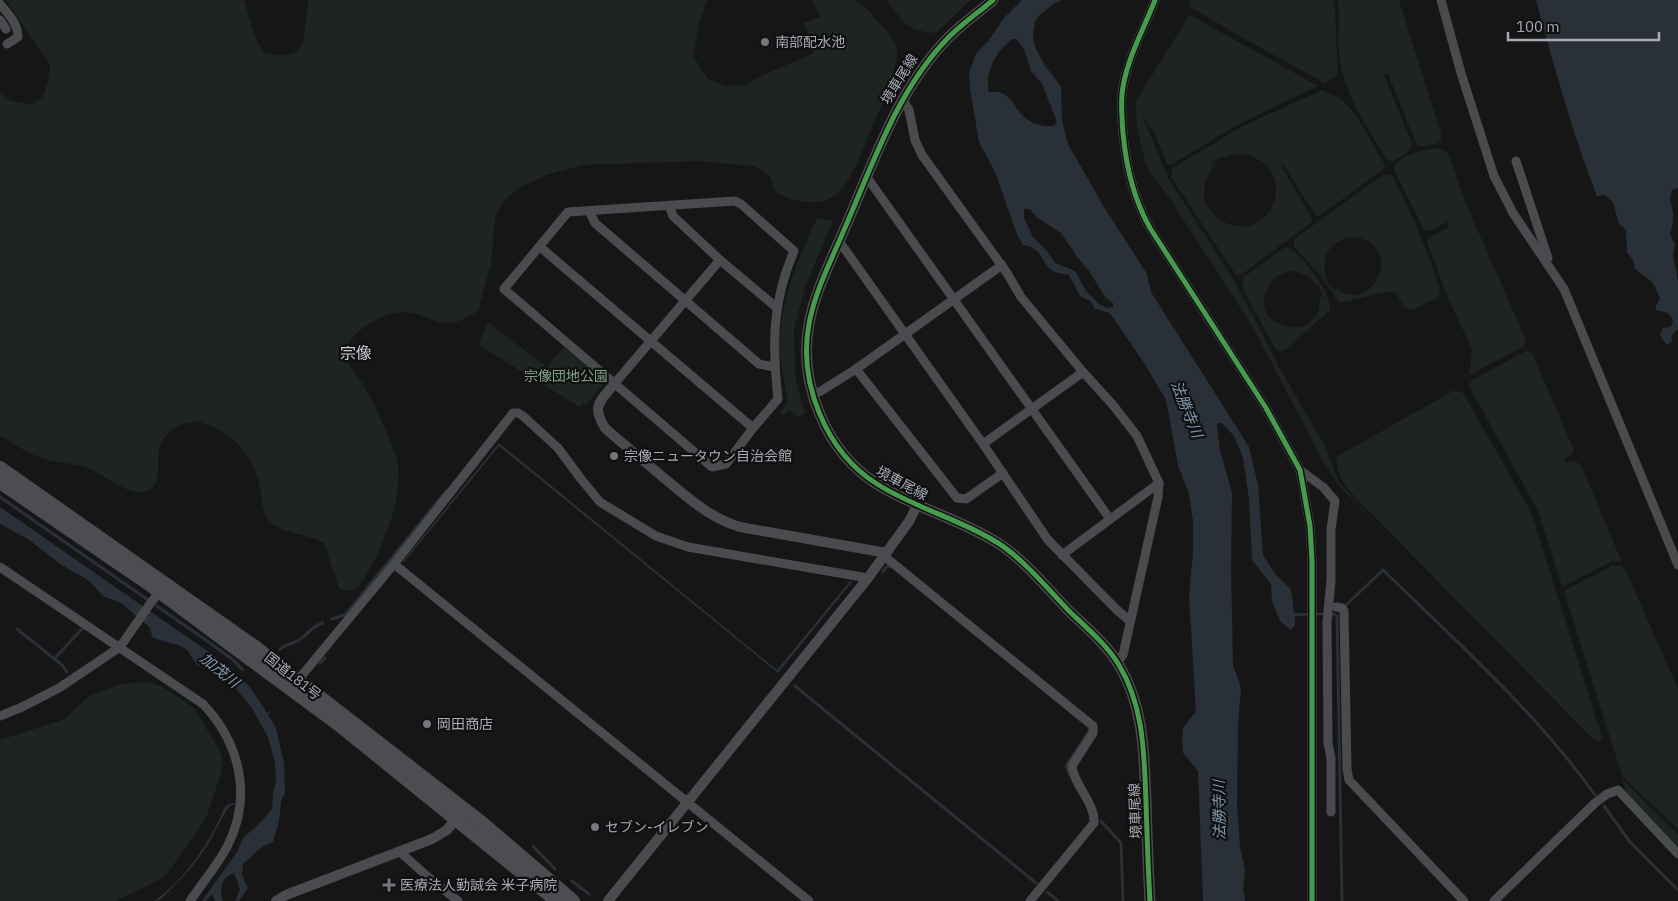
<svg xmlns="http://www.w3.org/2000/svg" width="1678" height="901" viewBox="0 0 1678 901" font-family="'IBM Plex Sans','Noto Sans JP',sans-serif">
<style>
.green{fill:#1e241f;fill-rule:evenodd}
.water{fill:#293037;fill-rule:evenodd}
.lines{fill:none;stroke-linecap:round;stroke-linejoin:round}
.stream{stroke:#293037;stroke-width:3}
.minor{stroke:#4a4b4e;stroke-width:9}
.tertiary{stroke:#4a4b4e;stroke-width:10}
.secondary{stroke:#49494c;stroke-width:11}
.trunk{stroke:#4c4d50;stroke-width:14}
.cycleway-casing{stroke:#101011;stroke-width:8}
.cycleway{stroke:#469c4c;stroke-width:5}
.poi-dot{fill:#74777e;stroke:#101011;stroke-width:2}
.labels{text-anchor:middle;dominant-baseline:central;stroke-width:4.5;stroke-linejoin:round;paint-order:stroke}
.poi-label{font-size:14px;fill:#a7abb6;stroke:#101011;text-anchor:start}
.street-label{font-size:14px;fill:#a7abb6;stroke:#101011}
.park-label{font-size:14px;fill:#7fa083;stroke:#101011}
.water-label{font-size:15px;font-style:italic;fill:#7f97b0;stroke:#101011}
.quarter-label{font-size:16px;fill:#c8cad2;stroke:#101011}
</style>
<rect width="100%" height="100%" fill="#161616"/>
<g class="green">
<path d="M6,0H244L255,37L264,53C276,55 286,57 297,52L304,39L308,0H707L700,20L693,56L707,78L725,86L745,85L763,75L814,53L804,23L820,17L812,0C822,0 847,0 854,0C863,3 871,14 877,20C884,29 896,39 897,52C898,69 877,116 869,134C862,153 849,189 831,198C814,207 791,200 776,193L770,177L763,170L752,166L698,161L583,165L546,175L522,186L502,202L495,218L491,264L478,311C470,315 458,323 450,323C437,323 429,318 417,314C393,307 364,323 350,341C347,346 345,353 347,359C350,369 360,379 365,388C372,399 377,411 382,422C387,434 396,453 398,465C402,497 385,542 369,570C362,583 356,596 339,588L324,543C308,533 282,535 269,520C261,510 262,500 260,488C254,454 231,431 199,422C193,421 185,423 180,425C170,430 161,438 159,450C156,464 164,488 144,492C131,495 114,482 102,476C97,473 91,469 85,467C72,463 58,463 44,459C29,454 14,444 0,436V91L9,100L32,105L43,97L48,81L50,65Z"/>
<path d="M886,0H970L936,33C906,31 904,22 886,0Z"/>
<path d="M1191,0H1333L1335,10L1338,75L1325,83L1241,37L1189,6Z"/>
<path d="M1338,0H1399L1441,134V140L1437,144L1420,147L1417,146L1388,74L1384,75L1412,144C1409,152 1397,162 1388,161C1369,131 1346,97 1340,61C1337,41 1340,20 1338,0Z"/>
<path d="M1188,14L1318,86L1237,125L1171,165L1167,164L1152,128H1150L1140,110L1168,178L1232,277L1260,329L1278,365L1326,448L1339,483L1397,543L1340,487L1321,458L1254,329L1168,196L1146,166L1137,127L1136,101L1185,22Z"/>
<path d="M1322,90L1340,98L1356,115L1385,165V168L1319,216L1316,215L1312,210L1283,164L1281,166L1312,218V222L1241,275H1236L1173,180L1171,176L1173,168L1241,127ZM1243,154C1300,165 1276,241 1228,224C1218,220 1210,212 1206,203C1200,184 1210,171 1221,159L1212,166L1211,165L1222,156L1224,158L1233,155Z"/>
<path d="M1440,148L1448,153L1466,204L1526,340L1523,347L1469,375L1472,352L1471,347L1448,298L1427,241L1428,238L1449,227L1447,222L1429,231L1424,230L1394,170C1398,152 1426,150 1440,148Z"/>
<path d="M1383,175H1389L1393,177C1412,214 1428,251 1440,291L1437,298L1413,310L1404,307L1396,293L1389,291L1340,303L1323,279L1294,246V240L1305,231ZM1352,237C1407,242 1374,316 1337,289L1334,290L1326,280L1327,279C1319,258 1330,240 1352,237Z"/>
<path d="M817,218L833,221L805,287L794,330L795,375L802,405L805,413L798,417L789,410L782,415L780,413L788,402C785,384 780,366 780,348C779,302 798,259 817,218Z"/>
<path d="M1285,247C1299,248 1333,296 1330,310L1289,347L1281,352L1276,350L1243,290L1242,283L1244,277ZM1292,271C1303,273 1310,276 1316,285L1318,284L1323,297H1321L1318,287C1332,346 1250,334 1266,291C1270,278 1280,273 1292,271Z"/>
<path d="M488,322L547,367L564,347L601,379L602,386L586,405L583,403L580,407L478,345Z"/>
<path d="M1526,351L1530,352L1533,355L1574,450L1573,454L1565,458V463L1575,461L1581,465L1622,562L1612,561L1564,586H1562L1538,511L1469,386L1472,380Z"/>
<path d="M1453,391H1458L1463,393L1531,512L1601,734L1602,738L1601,741H1597L1592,738L1357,499C1345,486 1337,477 1336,459L1338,456Z"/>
<path d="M1613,565L1621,566L1626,571L1678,689V829L1622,776L1564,591Z"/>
<path d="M147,682L161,686L194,708L219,750L222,759L221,774L206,818L165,877L116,901H0V740L65,719L89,696L122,684Z"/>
<path d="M1622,779L1678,835V851L1627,794Z"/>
</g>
<g class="water">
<path d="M1022,0H1062L1053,4L1040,15L1035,21L1033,36L1035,47L1045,66L1061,86L1062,120L1068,144L1104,207L1147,274L1151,292L1249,447L1258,485L1263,555L1275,574L1291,589L1294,613H1335V615L1295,616V625L1291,630L1280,621L1272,601L1271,584L1252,560L1249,499L1243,458L1234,436L1222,423H1219L1217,425L1220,450L1232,493L1231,570L1233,665L1241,688L1238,725L1237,805L1240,847L1245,869L1243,889L1245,901H1203L1198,771L1183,753L1182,739L1183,728L1196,711L1189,596L1193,552V521L1189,494L1178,465L1166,400L1146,366L1110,313L1095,309L1090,301L1080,296L1069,275C1064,274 1057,273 1053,271C1040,263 1044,248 1023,245L1018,237L995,172L979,142L970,89L969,72L976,54L989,40L1004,18ZM1013,39H1016L1024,49L1031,71L1042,84L1057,122L1054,126C1040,127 1026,122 1018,110C1013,103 1010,96 1001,93C998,91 993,92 989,92C984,73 997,49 1013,39ZM1024,209H1030L1036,217L1061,233L1078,258L1089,271L1106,298L1113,303V307L1107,308L1099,304L1086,291L1075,271L1055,263L1047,251L1033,237L1024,218Z"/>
<path d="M1536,0H1678V188L1672,190C1668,202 1672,203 1673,214C1674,220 1672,227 1670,234L1675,244L1673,255L1678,281V329L1671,336L1672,341L1667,345L1663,340L1660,334L1663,328L1671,327L1673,320L1668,313L1656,310V306L1660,299C1655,281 1648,279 1635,269L1633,260L1627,252L1626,230L1619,224L1613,203L1605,195L1597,196C1572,132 1554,66 1536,0Z"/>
<path d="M499,443L777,670L850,581L852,582L778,673L499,446L404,562L403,561Z"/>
<path d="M0,507L229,666L250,687L267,713L270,711L271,712L268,714L276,728L284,763L285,793L281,801L279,821L273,842L262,847L243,864L242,875L248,888L239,901H235L240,889L234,873C221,877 219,890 223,901H215L212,894L206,901H202L237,852L243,838L261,822L272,809L273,793L276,782L275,763L268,737L251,707L237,690L213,671L196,664L188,651L181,646L153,638L149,627L121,603L103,596L88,580L60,564L28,539L0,524Z"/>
<path d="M235,803V805H231C224,811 214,836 207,846C194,866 178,883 160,900L154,901C184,881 211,841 224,808L229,804Z"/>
</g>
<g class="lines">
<g class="stream">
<path d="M0,497L200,636L232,659L243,670"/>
<path d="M883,572L887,566L893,567"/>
<path d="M1346,605L1383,570C1457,642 1535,711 1595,795"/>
<path d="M1333,614L1337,616L1342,901"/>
<path d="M332,619L346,614L447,490"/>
<path d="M17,629L62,665L67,672"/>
<path d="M280,649C286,644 293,644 299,640C309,634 310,627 323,623"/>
<path d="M54,659L82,629"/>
<path d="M320,663L325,658"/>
<path d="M795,686L1036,883"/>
<path d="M1070,775L1066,766L1089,731"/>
<path d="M1604,806L1630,842L1678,890"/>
<path d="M1101,821L1121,843L1123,901"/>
<path d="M533,846L555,869"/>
<path d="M572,881L589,894"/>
<path d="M1047,892L1058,901"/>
</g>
<g class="minor">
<path d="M1155,0C1144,28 1128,57 1123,87C1120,102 1122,117 1123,133C1126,167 1133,198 1150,228L1266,408L1300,470L1310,526L1312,561V901"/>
<path d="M1441,0L1461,73L1494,176L1513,213L1564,289L1678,565"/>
<path d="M0,4C8,14 18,23 18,37L7,44"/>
<path d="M0,20L6,29"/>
<path d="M902,99L909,110L915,140L922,155L1007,273L1021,297L1083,372L1113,405L1137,436L1159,483L1158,497L1123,655L1117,662"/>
<path d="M1516,161L1548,258"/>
<path d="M866,176L1110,519"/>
<path d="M735,201L741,204L794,251C772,302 772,344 778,399L753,428L726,464L712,467L504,289L568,212Z"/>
<path d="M669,206L673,216L720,260L776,307"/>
<path d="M589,211L595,223L759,364L774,367"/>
<path d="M839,241L983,444L1048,540L1117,610L1130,621"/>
<path d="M540,247L753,428"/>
<path d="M856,369L957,498L966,499L1003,473"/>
<path d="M615,383L720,260"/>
<path d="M813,394L821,391L856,369L1002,265"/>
<path d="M983,444L1083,372"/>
<path d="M1300,470L1323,487L1335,501L1331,529V580L1327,623L1328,743L1331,758V812"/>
<path d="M1062,555L1159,483"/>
<path d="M884,556L1093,726V733L1072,766C1074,786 1095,802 1094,823L1030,901"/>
<path d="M394,564L809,901"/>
<path d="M0,567L203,704C240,743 253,797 227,847C217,866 202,883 190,901"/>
<path d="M1336,607L1342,608L1344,611L1347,769L1349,780L1464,901"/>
<path d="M298,680L394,564L513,413H518L523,416L558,448L581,479L600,502L656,536L688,547L868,578"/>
<path d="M0,716L22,707L59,688L120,647L152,601L163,588"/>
<path d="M400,852L427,876L458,901"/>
<path d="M1494,901L1595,803L1607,794L1618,790L1678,854"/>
</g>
<g class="tertiary">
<path d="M615,383C600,402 591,405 605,428C624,445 644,461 664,478C688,498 710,518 740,527L887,553"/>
<path d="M276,901L286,895L432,839L447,830L460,814"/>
<path d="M608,901L868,578L910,520L917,505"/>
</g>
<path class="secondary" d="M993,0C978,13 960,25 946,40C896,93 873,164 844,230C831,261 815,291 809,324C798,383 826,452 877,484C913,507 956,518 993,540C1020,555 1048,589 1070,612C1087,628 1107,645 1119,665C1144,707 1144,753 1146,801C1147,834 1148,868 1150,901"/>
<g class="trunk">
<path d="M0,468L255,647L482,823L573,901"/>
<path d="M0,482L149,584L342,727L557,901"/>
</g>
<defs>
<g id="cycleway">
<path d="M993,0C978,13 960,25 946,40C896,93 873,164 844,230C831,261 815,291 809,324C798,383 826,452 877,484C913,507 956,518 993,540C1020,555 1048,589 1070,612C1087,628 1107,645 1119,665C1144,707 1144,753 1146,801C1147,834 1148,868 1150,901"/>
<path d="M1155,0C1144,28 1128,57 1123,87C1120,102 1122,117 1123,133C1126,167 1133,198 1150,228L1266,408L1300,470L1310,526L1312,561V901"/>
</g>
</defs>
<use href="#cycleway" class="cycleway-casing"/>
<use href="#cycleway" class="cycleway"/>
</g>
<g class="poi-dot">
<circle cx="765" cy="42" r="5"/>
<circle cx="614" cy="456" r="5"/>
<circle cx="427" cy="724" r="5"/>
<circle cx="595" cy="827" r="5"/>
<path d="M386.5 877.5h5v5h5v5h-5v5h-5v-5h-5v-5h5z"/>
</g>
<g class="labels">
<g class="poi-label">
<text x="775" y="42">南部配水池</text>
<text x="624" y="456">宗像ニュータウン自治会館</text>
<text x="437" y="724">岡田商店</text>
<text x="605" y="827">セブン-イレブン</text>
<text x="400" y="885">医療法人勤誠会 米子病院</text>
</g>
<g class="street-label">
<text transform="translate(899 79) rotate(-58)">境車尾線</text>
<text transform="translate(902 483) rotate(28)">境車尾線</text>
<text transform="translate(293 676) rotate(38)">国道181号</text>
<text transform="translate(1135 811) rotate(-92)">境車尾線</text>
</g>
<g class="park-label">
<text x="566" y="376">宗像団地公園</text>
</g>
<g class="water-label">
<text transform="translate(1187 409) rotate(68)">法勝寺川</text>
<text transform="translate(220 670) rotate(39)">加茂川</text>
<text transform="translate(1219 810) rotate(-91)">法勝寺川</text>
</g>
<g class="quarter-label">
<text x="356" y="353">宗像</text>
</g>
</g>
<path d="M1508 32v8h151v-8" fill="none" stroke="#a7abb6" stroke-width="2.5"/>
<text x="1516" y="32" font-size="15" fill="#a7abb6" stroke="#101011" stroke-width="4" paint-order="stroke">100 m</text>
</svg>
